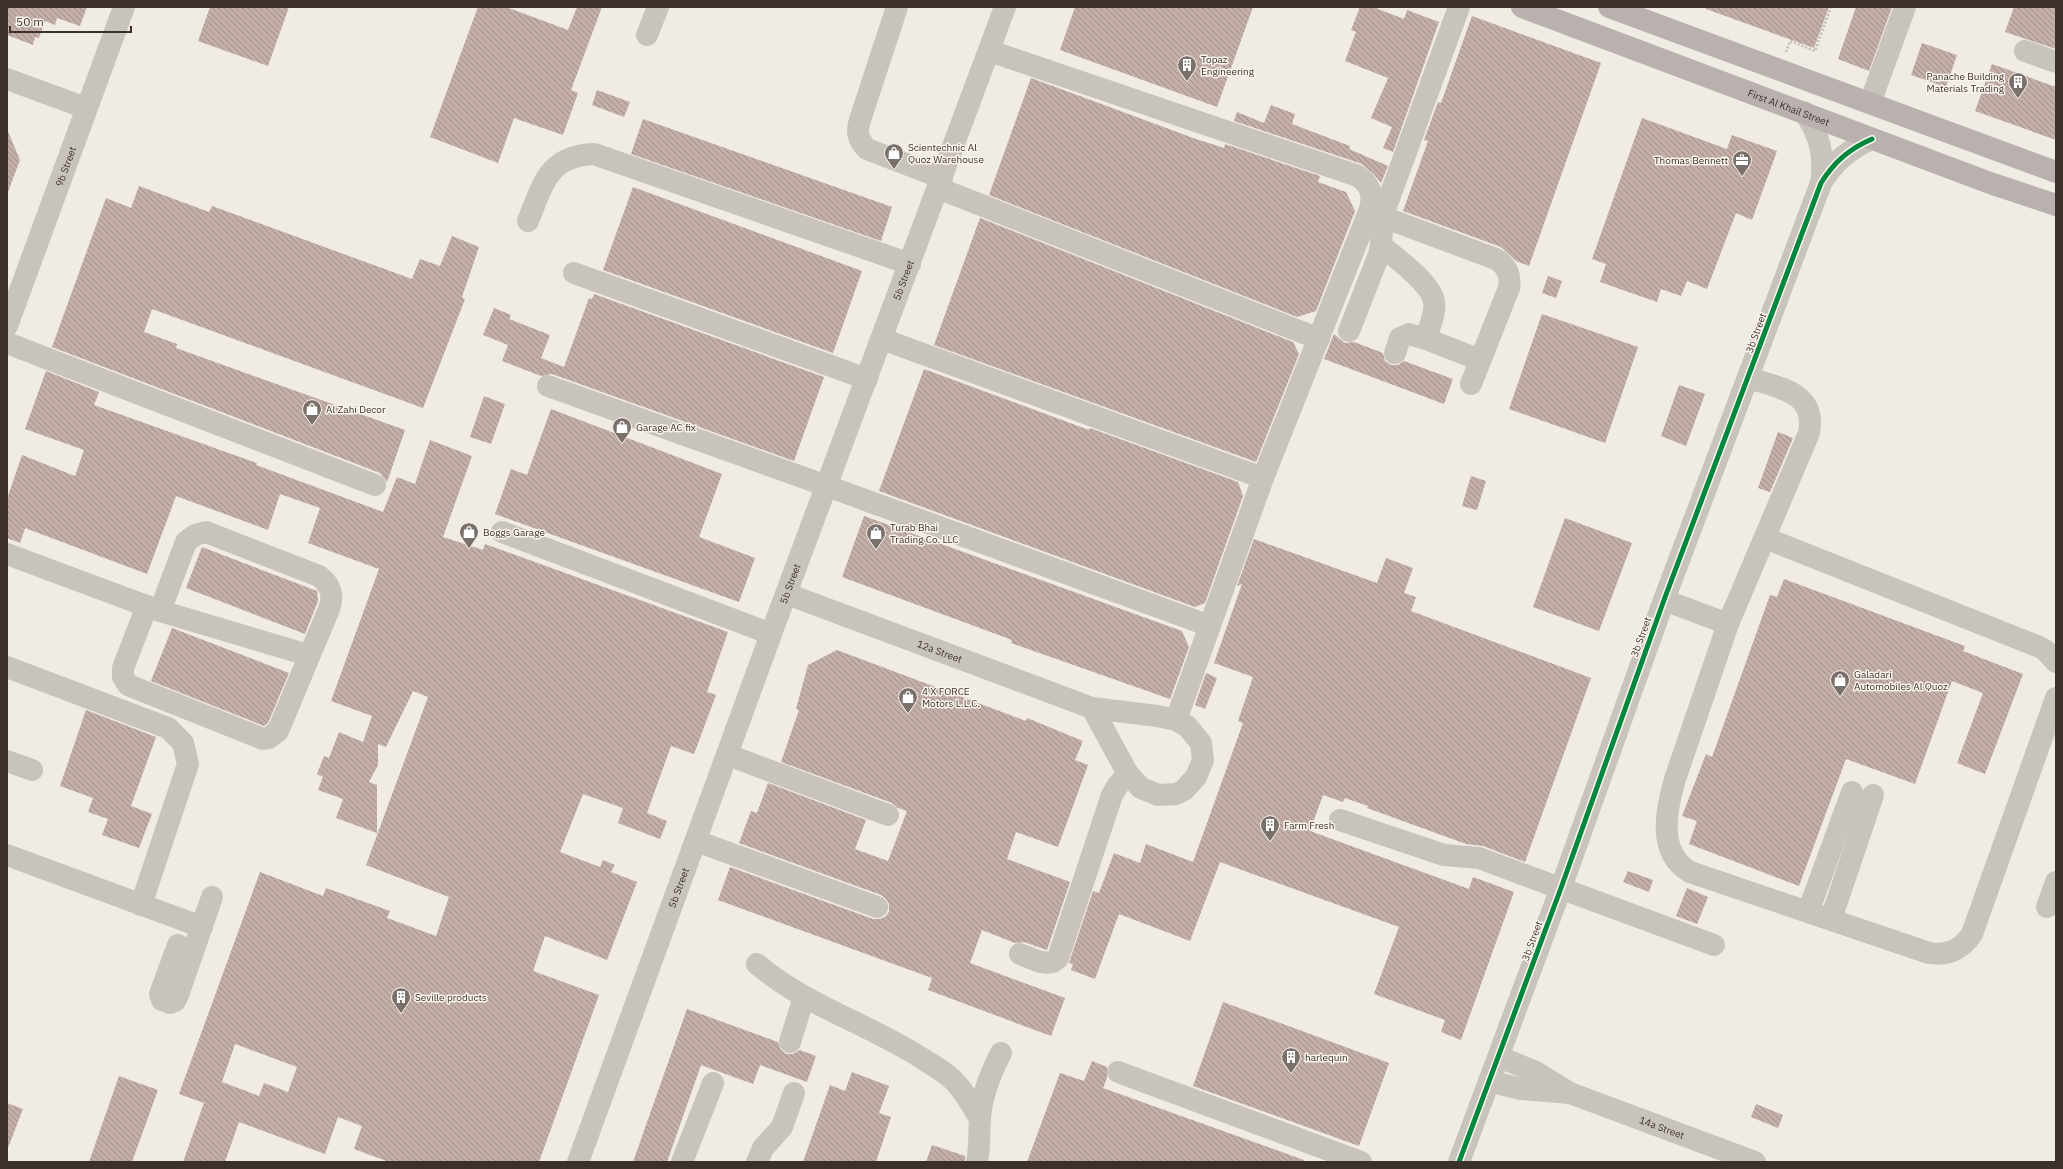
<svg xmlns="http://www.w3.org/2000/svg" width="2063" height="1169" viewBox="0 0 2063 1169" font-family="'IBM Plex Sans',sans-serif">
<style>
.building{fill:url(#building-back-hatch);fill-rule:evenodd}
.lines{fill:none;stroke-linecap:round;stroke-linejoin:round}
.path{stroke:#c2bbb6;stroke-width:2.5;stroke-dasharray:2 2;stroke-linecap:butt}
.minor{stroke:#c9c3be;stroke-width:22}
.major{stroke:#b8b1ad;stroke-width:22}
.cycleway-casing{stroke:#fbf5ee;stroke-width:8}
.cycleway{stroke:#00873e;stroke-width:5}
.labels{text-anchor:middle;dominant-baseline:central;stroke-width:3;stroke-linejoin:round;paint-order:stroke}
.poi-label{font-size:10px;fill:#3b302b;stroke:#fbf5ee;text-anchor:start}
.street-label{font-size:10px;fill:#3b302b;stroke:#fbf5ee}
</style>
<defs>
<pattern id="building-back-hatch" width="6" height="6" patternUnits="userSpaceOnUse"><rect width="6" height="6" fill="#c3afa7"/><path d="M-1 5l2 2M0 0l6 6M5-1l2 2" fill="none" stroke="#a08f88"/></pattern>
</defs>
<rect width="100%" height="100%" fill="#f0ebe5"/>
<g class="building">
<path d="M7,7H87L80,26L57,18L55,25L45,21L39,38L35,37L33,45L7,35Z"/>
<path d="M210,7H289L268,66L198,41Z"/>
<path d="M478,7H506L568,30L577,7H602L571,90L578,93L563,135L514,118L498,163L430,137Z"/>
<path d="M1075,7H1253L1217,107L1060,50Z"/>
<path d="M1360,7H1373L1404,19L1407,10L1439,22L1393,152L1383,148L1392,127L1371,118L1388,78L1345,61L1356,32L1351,30Z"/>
<path d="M1706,7H1829L1814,48L1706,9Z"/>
<path d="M1856,7H1892L1869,71L1838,59Z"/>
<path d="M2014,7H2056V49L2005,32Z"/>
<path d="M1472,16L1601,63L1529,266L1516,261L1501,247L1403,211L1428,141L1424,140L1438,102L1441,103Z"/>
<path d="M1922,43L1957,55L1946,87L1911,75Z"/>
<path d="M1992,64L2056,87V140L1975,111Z"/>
<path d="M1031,78L1196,139L1224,148L1225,144L1320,176L1318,182L1346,192L1355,211L1316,311L1297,317L989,195Z"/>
<path d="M597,90L630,102L624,117L592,105Z"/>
<path d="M1271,105L1295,114L1292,124L1350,146L1349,149L1388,166L1381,183L1374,174L1362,164L1234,121L1237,112L1264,123Z"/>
<path d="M1642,118L1727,149L1732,135L1777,151L1752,220L1736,213L1707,289L1687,281L1681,296L1661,289L1657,302L1600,282L1606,264L1592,259Z"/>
<path d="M643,119L892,207L881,241L631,154Z"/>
<path d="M7,129L20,160L8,192H7Z"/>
<path d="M139,186L209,212L212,206L412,279L420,259L440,266L452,236L479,247L462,297L465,299L423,408L152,309L144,332L177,344L176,348L405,430L387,482L380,473L52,347L106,198L131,208Z"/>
<path d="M633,187L862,271L833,353L603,270Z"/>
<path d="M980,218L1293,342L1299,354L1256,462L934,345Z"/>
<path d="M1548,276L1562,281L1556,298L1542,293Z"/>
<path d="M594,294L824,377L794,461L552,374L541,376L502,361L508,345L483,335L494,308L511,315L509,319L550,335L541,358L564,367L589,298L592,299Z"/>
<path d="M1542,314L1638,347L1605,443L1509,409Z"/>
<path d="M1334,334L1345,343L1354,342L1383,353L1385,361L1391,365H1398L1404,361L1453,379L1444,404L1324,359Z"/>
<path d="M924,369L1089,430L1090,428L1238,482L1243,496L1205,603L1195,607L879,491Z"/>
<path d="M46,371L99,392L94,405L257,463L256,465L383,512L397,477L415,484L430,440L472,456L443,537L483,550L485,544L728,632L707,692L716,695L694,754L671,746L647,813L667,821L660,839L618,823L623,808L583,794L560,852L600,867L603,860L615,865L611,872L637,882L607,960L545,936L533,971L599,995L539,1162H389L354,1149L362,1126L338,1117L325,1154L239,1122L225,1162H183L204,1103L179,1094L260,872L323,896L326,888L390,911L387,918L436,936L449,897L366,865L428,697L413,691L386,747L378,744V765L369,782L377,785V833L336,818L343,799L318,790L323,777L317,774L324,756L329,758L339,732L363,742L372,716L331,701L379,569L308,543L320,508L280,494L268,530L176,496L147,574L25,528L20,543L7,538V499L22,455L75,476L84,450L25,429ZM235,1044L297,1067L288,1092L264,1083L259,1096L222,1082Z"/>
<path d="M1679,385L1705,394L1686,446L1661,436Z"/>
<path d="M484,396L505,404L491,444L470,437Z"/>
<path d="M551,409L722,474L699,537L755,558L739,602L495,514L511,469L527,475Z"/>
<path d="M1778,432L1793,438L1770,492L1758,488Z"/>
<path d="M1471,476L1486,481L1477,510L1462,506Z"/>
<path d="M864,516L1182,631L1189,647L1170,699L1011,643L1012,640L842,577Z"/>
<path d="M1565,518L1632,543L1599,631L1533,607Z"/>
<path d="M1254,539L1377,583L1386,558L1413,568L1404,593L1416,597L1411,611L1591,678L1525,862L1483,846L1466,844L1367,808L1368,806L1345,798L1343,802L1323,795L1310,831L1469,889L1473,877L1514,892L1461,1040L1441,1032L1445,1020L1374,994L1399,927L1220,862L1190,941L1119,914L1095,979L1071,970L1073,964L1069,963L1093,891L1099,893L1114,853L1140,863L1146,844L1193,862L1243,723L1238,721L1253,677L1214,663L1242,584L1237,586Z"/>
<path d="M202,547L317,591L318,601L305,634L186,588Z"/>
<path d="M1784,579L1965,646L1963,651L2023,674L1985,774L1957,763L1983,693L1952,681L1915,784L1846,759L1799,886L1689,844L1697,821L1682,816L1706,754L1712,757L1770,595L1777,597Z"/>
<path d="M172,628L289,673L268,723L264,726L151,681Z"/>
<path d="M837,650L1026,721L1027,718L1083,741L1075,760L1088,765L1058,847L1016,832L1007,859L1070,882L1047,950L1024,942L1015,943L982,930L970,963L1065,998L1051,1036L928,990L932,978L718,900L730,867L873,919H880L885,917L889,912V904L886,899L881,895L739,843L751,811L757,813L768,783L866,820L855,849L888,861L907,811L898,808L892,803L781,762L799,710L796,709L808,665Z"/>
<path d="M1206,673L1217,678L1205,709L1195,705Z"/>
<path d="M86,710L156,737L131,806L152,814L139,848L102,835L108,819L88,812L93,798L60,786Z"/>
<path d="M1628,871L1653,880L1649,892L1623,882Z"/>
<path d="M1687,888L1708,897L1697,924L1676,916Z"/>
<path d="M1223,1002L1389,1063L1359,1146L1193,1086Z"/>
<path d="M687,1009L778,1042L781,1050L786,1054H793L800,1050L816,1056L807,1082L760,1065L753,1084L701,1065L667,1162H633Z"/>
<path d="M1092,1061L1107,1067V1078L1103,1088L1304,1160V1162H1027L1060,1073L1084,1081Z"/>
<path d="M852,1072L889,1086L879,1113L891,1117L876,1162H803L830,1085L845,1091Z"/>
<path d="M119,1076L158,1090L132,1162H89Z"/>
<path d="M7,1103L23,1109L8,1148L7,1147Z"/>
<path d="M1756,1104L1783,1115L1778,1128L1751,1117Z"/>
<path d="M932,1145L965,1156V1162H926Z"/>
</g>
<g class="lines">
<path class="path" d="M1786,52L1790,41L1815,51L1831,7"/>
<g class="minor">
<path d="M897,7L860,120C856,132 858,140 867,149L942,178"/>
<path d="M647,35L658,7"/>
<path d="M990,51L1358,176C1370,184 1374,195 1370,209L1263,478L1176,720"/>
<path d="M2025,51L2056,62"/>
<path d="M7,79L86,108"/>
<path d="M1870,103L1905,7"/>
<path d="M1804,112C1820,134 1825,156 1821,183"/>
<path d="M938,188L1319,339"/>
<path d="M1383,217L1496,259C1507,266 1511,275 1509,288L1471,384"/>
<path d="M528,221C543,184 548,156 594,154L910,264"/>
<path d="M1382,246C1396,258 1432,284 1434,302C1436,314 1429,327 1426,339"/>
<path d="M574,273L867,379"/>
<path id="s1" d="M7,326L124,7"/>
<path d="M1349,331L1380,252L1384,212L1459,7"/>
<path d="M882,339L1263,478"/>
<path d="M7,343L375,485"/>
<path d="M1395,353L1400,338L1409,334L1426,339L1480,360"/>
<path d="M1749,378C1779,388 1817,392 1809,433L1728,624L1675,779C1666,810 1657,853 1690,872L1929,953C1948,956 1961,950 1972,934L2056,698"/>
<path d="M548,386L827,486L1210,626"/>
<path d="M502,532L771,634"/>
<path d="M1765,538L2037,646L2045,650L2056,662"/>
<path d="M7,554L160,611L308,655"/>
<path id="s2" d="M787,594L1092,708L1157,716L1176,720L1187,726L1201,743L1203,760L1196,777L1184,790L1176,794L1158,795L1141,788L1128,774L1092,708"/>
<path d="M1664,600L1728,624"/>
<path d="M147,606L123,668V677L128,685L263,739L269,738L278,731L329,609C334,596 331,585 319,576L206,532L195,535L186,542L160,611"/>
<path d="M7,667L168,728L183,743L188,764L141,905"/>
<path d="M728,755L888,815"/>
<path d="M7,761L32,770"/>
<path d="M1340,820L1444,855L1479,858L1714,945"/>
<path d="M696,841L877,907"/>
<path d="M7,855L202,927"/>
<path d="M2047,907L2056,882"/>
<path d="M1808,912L1852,792"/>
<path d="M1831,919L1873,795"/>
<path d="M178,945L160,994L162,1000L170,1003L175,1001L178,995L212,897"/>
<path d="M1020,954C1031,958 1048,969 1058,958L1112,795L1118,785L1128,774"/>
<path d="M757,964C806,1006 869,1024 923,1059C932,1065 944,1071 953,1080C964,1091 972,1105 980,1119"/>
<path d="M790,1042L804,997"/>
<path id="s3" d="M1499,1057L1536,1072L1570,1093L1755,1162"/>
<path d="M1118,1072L1361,1162"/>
<path d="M1489,1081L1521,1089L1570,1093"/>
<path id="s4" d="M578,1162L771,634L1005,7"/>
<path d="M682,1162L713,1083"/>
<path d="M757,1162L763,1148L782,1127L794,1093"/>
<path d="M977,1162C980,1147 979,1133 980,1118C982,1095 990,1074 1001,1053"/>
<path d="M1459,1162L1561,888L1664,600L1821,183C1834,162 1849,149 1872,139"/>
</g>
<g class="major">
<path id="s5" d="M1522,7L1990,183L2056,205"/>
<path d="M1609,7L2056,172"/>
</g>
<defs>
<path id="cycleway" d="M1459,1162L1561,888L1664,600L1821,183C1834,162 1849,149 1872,139"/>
</defs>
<use href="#cycleway" class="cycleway-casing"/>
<use href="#cycleway" class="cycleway"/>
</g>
<defs>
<symbol id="building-pin" viewBox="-11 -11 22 30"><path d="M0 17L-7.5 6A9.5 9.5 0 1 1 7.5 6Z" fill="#7a716c" stroke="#fbf5ee"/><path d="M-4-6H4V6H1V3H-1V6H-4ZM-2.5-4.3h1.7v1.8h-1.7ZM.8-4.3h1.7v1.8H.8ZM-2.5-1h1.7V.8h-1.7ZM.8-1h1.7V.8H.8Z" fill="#fff"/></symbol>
<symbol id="shop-pin" viewBox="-11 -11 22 30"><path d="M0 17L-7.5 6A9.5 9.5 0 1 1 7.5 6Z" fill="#7a716c" stroke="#fbf5ee"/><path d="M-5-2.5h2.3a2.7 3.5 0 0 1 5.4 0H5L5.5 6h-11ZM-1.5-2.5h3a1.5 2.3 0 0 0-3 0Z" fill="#fff"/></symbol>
<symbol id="office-pin" viewBox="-11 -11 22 30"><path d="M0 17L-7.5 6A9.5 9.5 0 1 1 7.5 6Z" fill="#7a716c" stroke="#fbf5ee"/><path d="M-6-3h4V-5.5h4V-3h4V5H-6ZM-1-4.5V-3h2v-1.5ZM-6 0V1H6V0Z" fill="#fff"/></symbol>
</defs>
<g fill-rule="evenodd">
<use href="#building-pin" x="1176" y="54" width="22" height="30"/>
<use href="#building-pin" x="2007" y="71" width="22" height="30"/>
<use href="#shop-pin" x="883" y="142" width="22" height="30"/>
<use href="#office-pin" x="1731" y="149" width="22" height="30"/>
<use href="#shop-pin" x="301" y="398" width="22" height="30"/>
<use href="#shop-pin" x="611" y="416" width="22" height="30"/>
<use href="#shop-pin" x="458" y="521" width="22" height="30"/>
<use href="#shop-pin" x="865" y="522" width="22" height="30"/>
<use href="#shop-pin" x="1829" y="669" width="22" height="30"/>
<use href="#shop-pin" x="897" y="686" width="22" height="30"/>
<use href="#building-pin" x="1259" y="814" width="22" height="30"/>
<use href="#building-pin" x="390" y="986" width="22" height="30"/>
<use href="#building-pin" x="1280" y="1046" width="22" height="30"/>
</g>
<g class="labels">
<g class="poi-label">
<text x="1201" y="59">Topaz<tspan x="1201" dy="12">Engineering</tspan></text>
<text x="2004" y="76" text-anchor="end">Panache Building<tspan x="2004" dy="12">Materials Trading</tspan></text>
<text x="908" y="147">Scientechnic Al<tspan x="908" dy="12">Quoz Warehouse</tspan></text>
<text x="1728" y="160" text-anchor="end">Thomas Bennett</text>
<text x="326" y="409">Al Zahi Decor</text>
<text x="636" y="427">Garage AC fix</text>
<text x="890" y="527">Turab Bhai<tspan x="890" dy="12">Trading Co. LLC</tspan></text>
<text x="483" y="532">Boggs Garage</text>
<text x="1854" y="674">Galadari<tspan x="1854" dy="12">Automobiles Al Quoz</tspan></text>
<text x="922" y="691">4 X FORCE<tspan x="922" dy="12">Motors L.L.C.</tspan></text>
<text x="1284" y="825">Farm Fresh</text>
<text x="415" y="997">Seville products</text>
<text x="1305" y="1057">harlequin</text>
</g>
<g class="street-label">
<text stroke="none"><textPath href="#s5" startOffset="285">First Al Khail Street</textPath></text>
<text stroke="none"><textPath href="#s1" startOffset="170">9b Street</textPath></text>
<text stroke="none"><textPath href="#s4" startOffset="940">5b Street</textPath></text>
<text transform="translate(1756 333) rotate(-70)">3b Street</text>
<text stroke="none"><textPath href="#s4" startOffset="616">5b Street</textPath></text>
<text transform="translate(1641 637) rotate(-70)">3b Street</text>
<text stroke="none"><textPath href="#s2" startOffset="163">12a Street</textPath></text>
<text stroke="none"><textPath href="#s4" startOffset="292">5b Street</textPath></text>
<text transform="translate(1532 941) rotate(-70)">3b Street</text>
<text stroke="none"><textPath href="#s3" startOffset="178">14a Street</textPath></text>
</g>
</g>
<rect width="2063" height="1169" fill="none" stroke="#3b302b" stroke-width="16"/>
<path d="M10 26v6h121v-6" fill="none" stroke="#3b302b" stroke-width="2"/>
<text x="16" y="26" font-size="12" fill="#3b302b" stroke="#fbf5ee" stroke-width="3" paint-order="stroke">50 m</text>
</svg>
